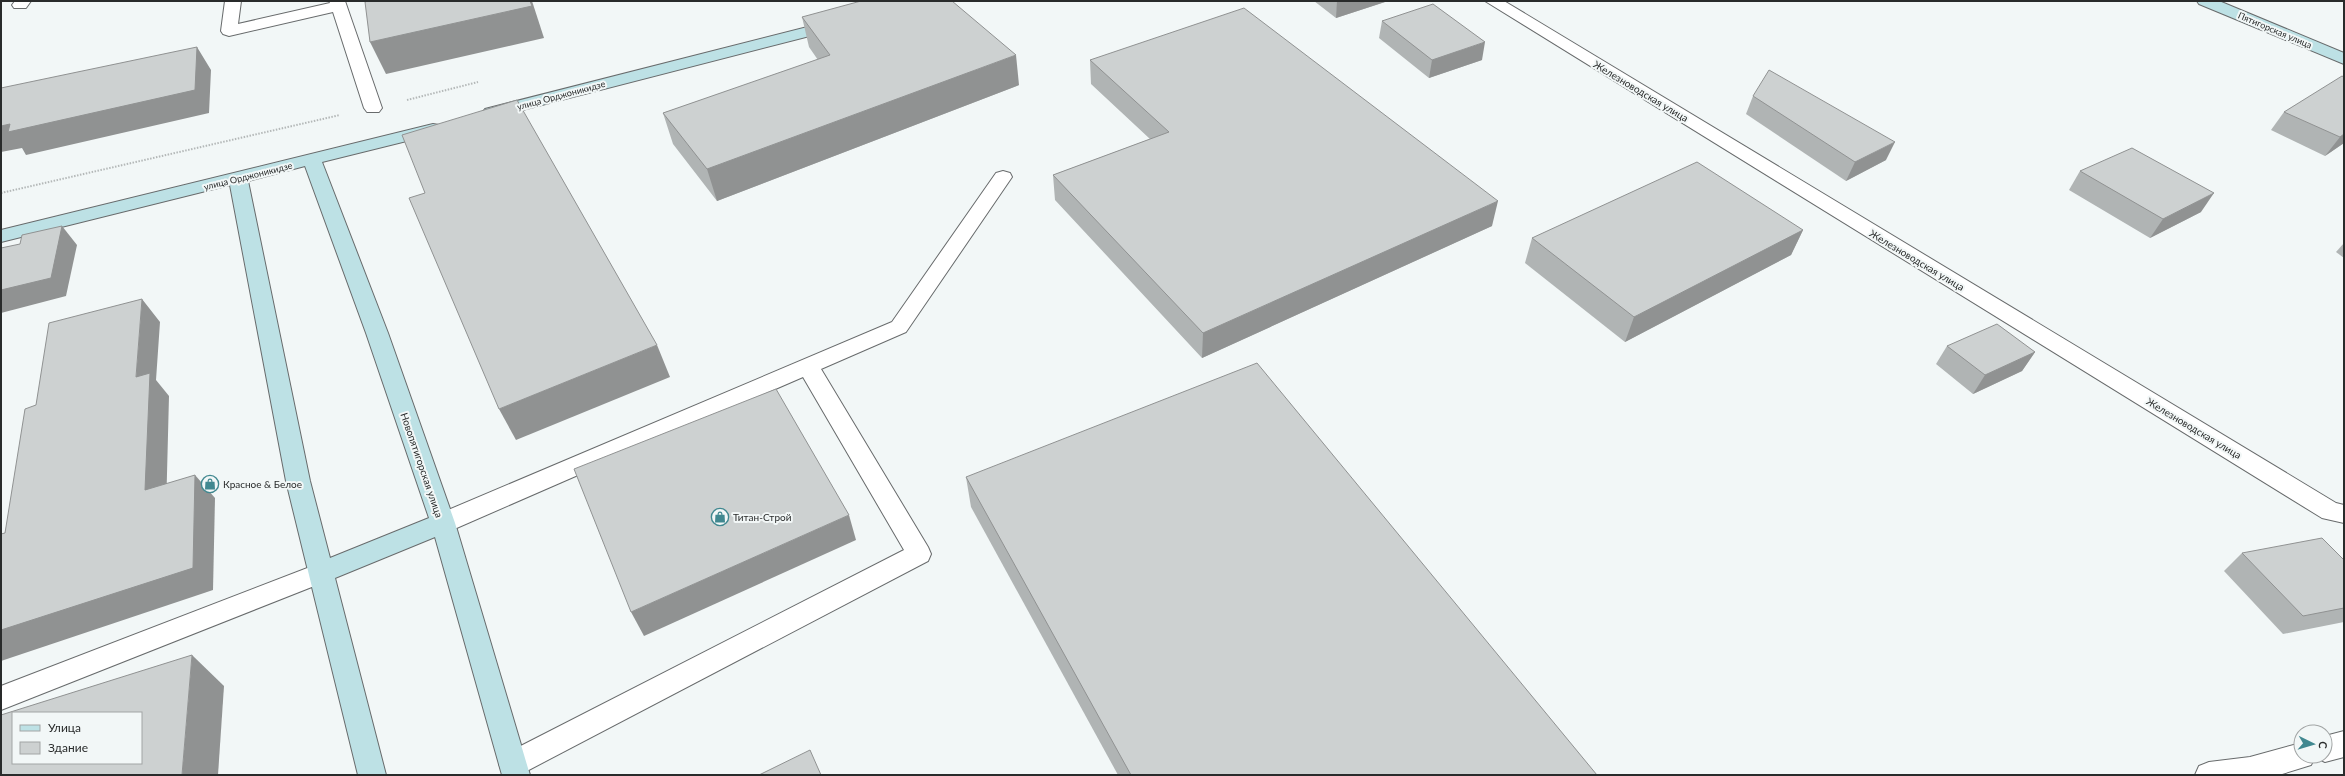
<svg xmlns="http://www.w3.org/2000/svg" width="2345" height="776" viewBox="0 0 2345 776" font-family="Lato,sans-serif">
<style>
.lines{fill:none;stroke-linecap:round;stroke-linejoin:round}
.lane-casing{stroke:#686b6c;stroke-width:2}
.street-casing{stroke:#686b6c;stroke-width:2}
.secondary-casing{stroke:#686b6c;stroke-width:2}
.path{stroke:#b4b8b8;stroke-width:2;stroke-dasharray:1.5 1.5;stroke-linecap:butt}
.lane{fill:#fff;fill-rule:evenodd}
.street{fill:#fff;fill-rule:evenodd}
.secondary{fill:#bde1e5;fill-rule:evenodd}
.wall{fill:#b0b4b4}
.shaded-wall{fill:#909292}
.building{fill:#cdd1d1;stroke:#909292;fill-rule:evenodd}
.labels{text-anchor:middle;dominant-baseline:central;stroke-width:4;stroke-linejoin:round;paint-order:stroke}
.far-street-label{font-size:9px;fill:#292b2b;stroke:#f2f7f7}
.street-label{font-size:10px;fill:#292b2b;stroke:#f2f7f7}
.poi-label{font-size:10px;fill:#292b2b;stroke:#f2f7f7;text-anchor:start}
</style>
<rect width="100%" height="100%" fill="#f2f7f7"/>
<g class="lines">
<defs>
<g id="lane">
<path d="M15,1H31L26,8H14L12,5Z"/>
<path d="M225,1H241L238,24L330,3L329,1H345L382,108L379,112H367L364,108L333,12L229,36L223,34L221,31Z"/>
<path d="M1003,171L1010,173L1012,177L906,332L821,369L928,547L931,554L928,561L523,773L518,775L503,773L499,764L503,755L904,550L803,377L452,530L443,533L434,530L431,523L434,516L892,322L996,173Z"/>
<path d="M323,562L332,565L336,572L332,579L1,710V686Z"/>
</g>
<g id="street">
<path d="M1485,1H1504L2336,503L2344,505V523L2322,518Z"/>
<path d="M2344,731V757L2325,762L2315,757L2311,765L2279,775H2195L2199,766L2209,762L2250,757L2301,743V756H2325V736Z"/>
</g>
<g id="secondary">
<path d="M2197,1H2219L2344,53V64L2199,4Z"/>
<path d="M835,20L841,22L843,25L841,28L491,118L485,117L482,113L485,109Z"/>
<path d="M433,124L439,125L442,129L439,133L322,162L388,333L455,523L530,775H502L435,537L335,578L386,775H358L286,481L230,185L1,242V230ZM305,166L366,333L429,518L330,558L310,481L248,181Z"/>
</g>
</defs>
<use href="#lane" class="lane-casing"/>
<use href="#street" class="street-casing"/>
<use href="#secondary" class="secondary-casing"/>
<g class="path">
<path d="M407,100L478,82"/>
<path d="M1,193L340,115"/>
</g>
<use href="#lane" class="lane"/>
<use href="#street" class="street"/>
<use href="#secondary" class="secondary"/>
</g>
<g class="wall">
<path d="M1314,1H1385V2L1336,18Z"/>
<path d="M802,17L1019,85L717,201L673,144L663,113L818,60L809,47Z"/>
<path d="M1382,21L1482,60L1429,78L1379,38Z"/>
<path d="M1090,60L1492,226L1202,358L1055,200L1053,175L1150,139L1091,84Z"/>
<path d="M2344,77V143L2325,156L2271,130L2284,112Z"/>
<path d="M1753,96L1886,160L1846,181L1746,114Z"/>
<path d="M2080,171L2201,212L2150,238L2069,190Z"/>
<path d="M1803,230L1791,255L1625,342L1525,263L1532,238Z"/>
<path d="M2344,243V258L2336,252Z"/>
<path d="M1947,346L2035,352L2022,371L1973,394L1936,364Z"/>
<path d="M966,477L1597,775H1118L971,507Z"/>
<path d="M2242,553L2344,560V622L2283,634L2224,571Z"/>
</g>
<g class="shaded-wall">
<path d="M530,1H532L544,38L386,74L370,42Z"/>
<path d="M1337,1H1385V2L1336,18Z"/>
<path d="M1485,42L1482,60L1429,78L1432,60Z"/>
<path d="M197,47L211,70L209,113L26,155L22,148L1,152V126Z"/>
<path d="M1016,55L1019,85L717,201L707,169Z"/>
<path d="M2344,134V143L2325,156L2340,137Z"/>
<path d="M1895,142L1886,160L1846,181L1855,162Z"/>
<path d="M2214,193L2201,212L2150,238L2163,219Z"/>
<path d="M1498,201L1492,226L1202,358L1203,333Z"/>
<path d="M62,226L77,245L66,296L1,313V290Z"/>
<path d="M1803,230L1791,255L1625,342L1634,317Z"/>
<path d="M142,299L160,322L156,380L169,396L166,513L145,490L136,377Z"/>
<path d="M657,345L670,377L516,440L499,409Z"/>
<path d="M2035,352L2022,371L1973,394L1985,375Z"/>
<path d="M195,475L215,498L213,590L1,661V630Z"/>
<path d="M849,515L856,540L644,636L631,612Z"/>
<path d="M192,655L224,686L218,775H182Z"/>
</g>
<g class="building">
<path d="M368,1H530L532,6L370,42L365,2Z"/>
<path d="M861,1H952L1016,55L707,169L663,113L830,55L802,17Z"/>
<path d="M1433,4L1485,42L1432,60L1382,21Z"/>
<path d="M1244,8L1498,201L1203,333L1053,175L1169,132L1090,60Z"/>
<path d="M197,47L195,90L8,132L10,124L1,126V88Z"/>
<path d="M1769,70L1895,142L1855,162L1753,96Z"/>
<path d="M2342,76L2344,77V134L2340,137L2284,112Z"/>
<path d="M517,100L657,345L499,409L409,198L425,193L402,135Z"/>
<path d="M2132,148L2214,193L2163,219L2080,171Z"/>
<path d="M1697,162L1803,230L1634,317L1532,238Z"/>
<path d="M62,226L51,278L1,290V248L20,244L22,235Z"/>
<path d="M142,299L136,377L150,373L145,490L195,475L193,568L1,630V534L5,533L25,409L36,405L49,323Z"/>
<path d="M1997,324L2035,352L1985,375L1947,346Z"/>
<path d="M1257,363L1597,775H1131L966,477Z"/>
<path d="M776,389L849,515L631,612L574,469Z"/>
<path d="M2322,538L2344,560V608L2303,616L2242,553Z"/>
<path d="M192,655L182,775H1V715ZM13,713H141V763H13Z"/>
<path d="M810,750L821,775H759Z"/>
</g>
<defs>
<symbol id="shop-ring" viewBox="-11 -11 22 22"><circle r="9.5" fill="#f2f7f7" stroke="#418890" stroke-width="1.5"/><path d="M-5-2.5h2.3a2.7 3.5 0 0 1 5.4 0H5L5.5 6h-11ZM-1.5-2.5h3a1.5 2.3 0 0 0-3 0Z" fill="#418890"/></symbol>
</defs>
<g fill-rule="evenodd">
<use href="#shop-ring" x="200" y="474" width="20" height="20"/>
<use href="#shop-ring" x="710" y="507" width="20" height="20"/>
</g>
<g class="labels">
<g class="far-street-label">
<text transform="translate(2275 30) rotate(23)">Пятигорская улица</text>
<text transform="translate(561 95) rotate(-15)">улица Орджоникидзе</text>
<text transform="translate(248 176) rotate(-14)">улица Орджоникидзе</text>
</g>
<g class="street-label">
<text transform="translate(1641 91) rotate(31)">Железноводская улица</text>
<text transform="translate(1917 260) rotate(31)">Железноводская улица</text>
<text transform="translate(2194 428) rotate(31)">Железноводская улица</text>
<text transform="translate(422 465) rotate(71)">Новопятигорская улица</text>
</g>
<g class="poi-label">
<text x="223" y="484">Красное &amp; Белое</text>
<text x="733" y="517">Титан-Строй</text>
</g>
</g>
<rect width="2345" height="776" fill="none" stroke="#292b2b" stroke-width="4"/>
<rect x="12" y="712" width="130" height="52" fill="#f2f7f7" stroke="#a2a5a5"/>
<rect x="20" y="725" width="20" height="6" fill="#bde1e5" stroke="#a2a5a5"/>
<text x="48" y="732" font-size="12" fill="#292b2b">Улица</text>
<rect x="20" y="742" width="20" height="12" fill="#cdd1d1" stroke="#a2a5a5"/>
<text x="48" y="752" font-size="12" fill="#292b2b">Здание</text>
<g transform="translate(2313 744) rotate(95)"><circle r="19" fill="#f2f7f7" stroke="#a2a5a5"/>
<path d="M0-3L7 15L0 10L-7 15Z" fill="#418890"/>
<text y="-6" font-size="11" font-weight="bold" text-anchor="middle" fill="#292b2b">С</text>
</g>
</svg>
